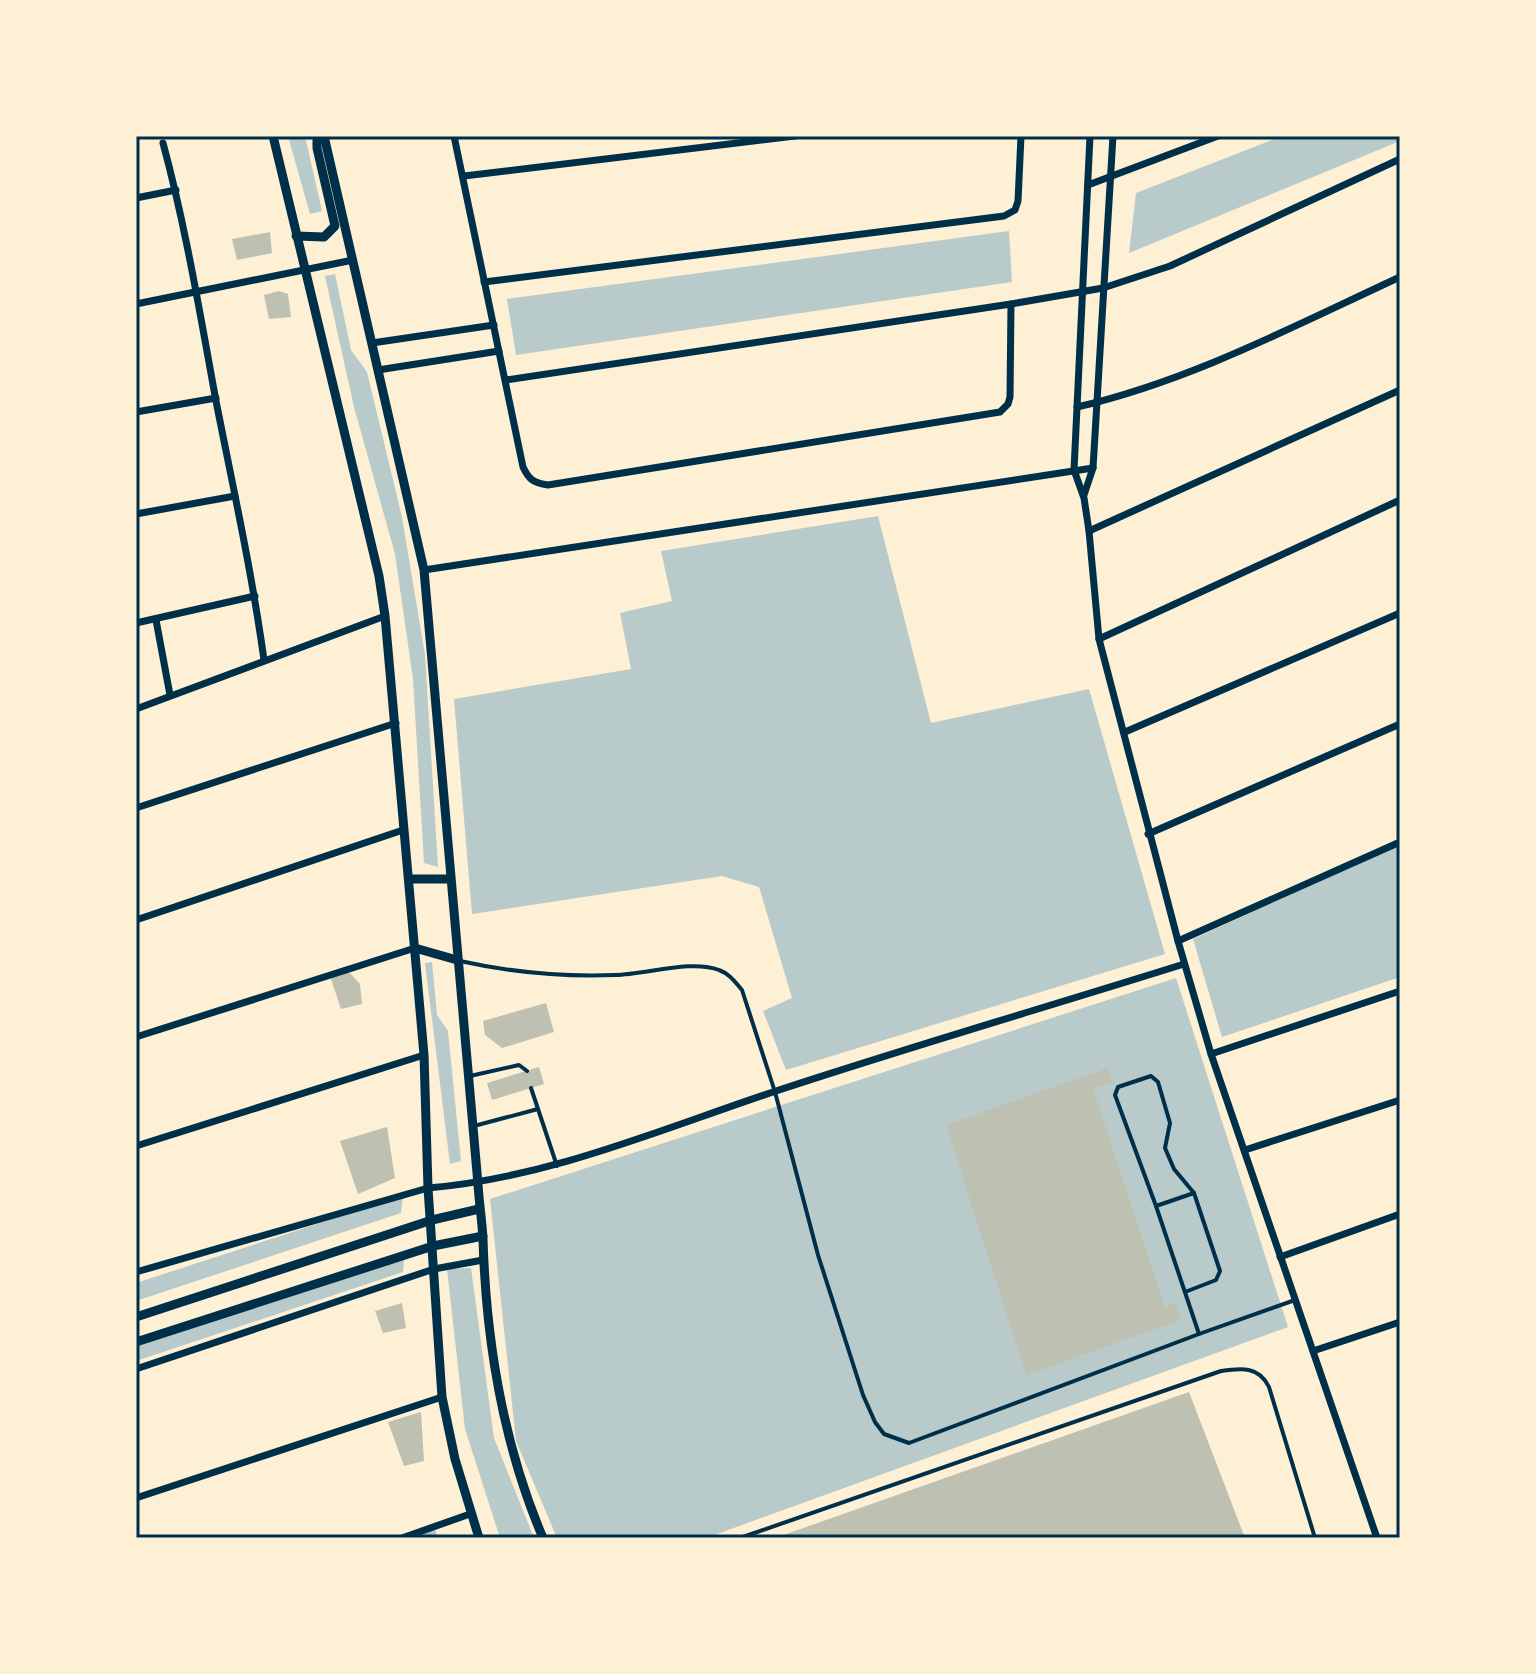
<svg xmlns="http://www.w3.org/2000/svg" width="1536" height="1674" viewBox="0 0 1536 1674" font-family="Commissioner,sans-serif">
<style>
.green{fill:#b9caca}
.building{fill:#bec0b2}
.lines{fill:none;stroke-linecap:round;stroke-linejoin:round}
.service{stroke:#003049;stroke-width:4}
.minor{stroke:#003049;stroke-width:7}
.tertiary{stroke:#003049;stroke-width:9}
.neatline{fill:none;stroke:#003049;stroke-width:3}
</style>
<rect width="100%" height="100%" fill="#fdf0d5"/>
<g class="green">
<path d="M288,136H305L322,211L310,214Z"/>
<path d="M1282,136H1400V141L1129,253L1136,193Z"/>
<path d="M1009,231L1012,282L516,355L507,299Z"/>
<path d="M335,274L351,350L367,372L402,517L425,655L438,867L424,863L413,679L395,554L354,407L325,276Z"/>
<path d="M878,516L931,723L1089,689L1165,954L786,1070L763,1011L792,998L759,887L722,876L472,914L454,699L631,669L620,613L672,601L661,551Z"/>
<path d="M1400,845V977L1222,1037L1193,939Z"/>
<path d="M432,962L437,1015L448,1031L461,1161L450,1164L425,963Z"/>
<path d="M1176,978L1288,1327L706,1538H557L516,1441L490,1199Z"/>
<path d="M403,1196L401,1213L136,1301V1283Z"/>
<path d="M404,1259L403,1272L136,1361V1346Z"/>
<path d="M471,1268L494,1438L534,1538H500L465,1429L447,1269Z"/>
</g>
<g class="building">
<path d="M270,232L272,253L237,260L232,239Z"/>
<path d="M279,291L288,294L291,317L269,319L264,295Z"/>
<path d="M347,970L360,984L362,1004L341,1009L330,976Z"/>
<path d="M546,1003L554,1032L502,1048L485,1035L483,1021Z"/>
<path d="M539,1067L544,1084L492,1100L487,1083Z"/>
<path d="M1108,1068L1113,1082L1093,1089L1165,1307L1176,1303L1181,1320L1026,1375L946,1125Z"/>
<path d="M387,1127L395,1178L358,1194L340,1141Z"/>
<path d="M402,1303L406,1328L383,1333L375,1311Z"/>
<path d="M1189,1392L1245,1538H775Z"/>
<path d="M421,1412L424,1461L404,1466L388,1422Z"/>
<path d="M435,1529L438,1538H411Z"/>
</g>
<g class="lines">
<g class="service">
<path d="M460,961C510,972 564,977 615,975C645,975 691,959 719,970C730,974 735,982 742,990L775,1092L818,1255L863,1395L875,1422L884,1434L909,1443L1199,1334L1295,1300"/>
<path d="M470,1076L519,1065L527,1071"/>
<path d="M531,1088L557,1166"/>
<path d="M474,1126L538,1109"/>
<path d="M1156,1206L1194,1193"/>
<path d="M1185,1292L1216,1280L1220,1271L1194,1193L1174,1169L1165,1148L1170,1123L1158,1082L1151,1076L1118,1087L1115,1095L1156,1206L1199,1334"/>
<path d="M740,1538L1221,1371C1241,1368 1259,1366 1269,1387L1315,1538"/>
</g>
<g class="minor">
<path d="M454,136L523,467C529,480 534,483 548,485L1000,412L1008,404L1010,397L1011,304"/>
<path d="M1090,136L1074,470L1084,498L1089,531L1099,639L1178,941L1211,1054L1377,1538"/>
<path d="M163,143C186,228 200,314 216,401C233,487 252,573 264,660"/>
<path d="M464,176L795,136"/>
<path d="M1088,185L1218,136"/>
<path d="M136,198L176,190"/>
<path d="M484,282L1004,216L1015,210L1018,201L1021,136"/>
<path d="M136,304L353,260"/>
<path d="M372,343L494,325"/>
<path d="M378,370L499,351"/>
<path d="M506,380L1011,304L1103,288L1170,266L1400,159"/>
<path d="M1077,407C1190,381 1296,325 1400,277"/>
<path d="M136,412L216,398"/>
<path d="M1084,495L1093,468L1113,136"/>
<path d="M136,514L235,496"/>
<path d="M1089,531L1400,390"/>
<path d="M424,570L1093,468"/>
<path d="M156,620L170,695"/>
<path d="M136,623L255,596"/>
<path d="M1099,639L1400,500"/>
<path d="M136,709L385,616"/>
<path d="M1125,732L1400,613"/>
<path d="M136,808L396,723"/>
<path d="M1148,834L1400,724"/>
<path d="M136,920L403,830"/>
<path d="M1178,941L1400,842"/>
<path d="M136,1037L415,948"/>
<path d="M1211,1054L1400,991"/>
<path d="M136,1146L424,1055"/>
<path d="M1245,1150L1400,1100"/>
<path d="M1280,1257L1400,1214"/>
<path d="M136,1272L428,1188C548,1178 659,1130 773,1092C909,1047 1047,1007 1184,964"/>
<path d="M1313,1351L1400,1322"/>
<path d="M136,1369L434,1269L483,1260"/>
<path d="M136,1498L442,1397"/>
<path d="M402,1538L470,1514"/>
</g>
<g class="tertiary">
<path d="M273,136L379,576L385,616L424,1055L428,1188L442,1397L455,1459L479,1538"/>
<path d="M324,136L424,570L478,1184C479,1202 482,1220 483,1239C486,1341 503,1444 543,1538"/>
<path d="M296,236L324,237L335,226L317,148V136"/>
<path d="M410,879H450"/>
<path d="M415,948L457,960"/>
<path d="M136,1317L432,1220L479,1209"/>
<path d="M136,1342L433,1246L483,1236"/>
</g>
</g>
<rect width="1536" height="1674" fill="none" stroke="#fdf0d5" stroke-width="276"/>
<rect x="138" y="138" width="1260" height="1398" class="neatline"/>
</svg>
